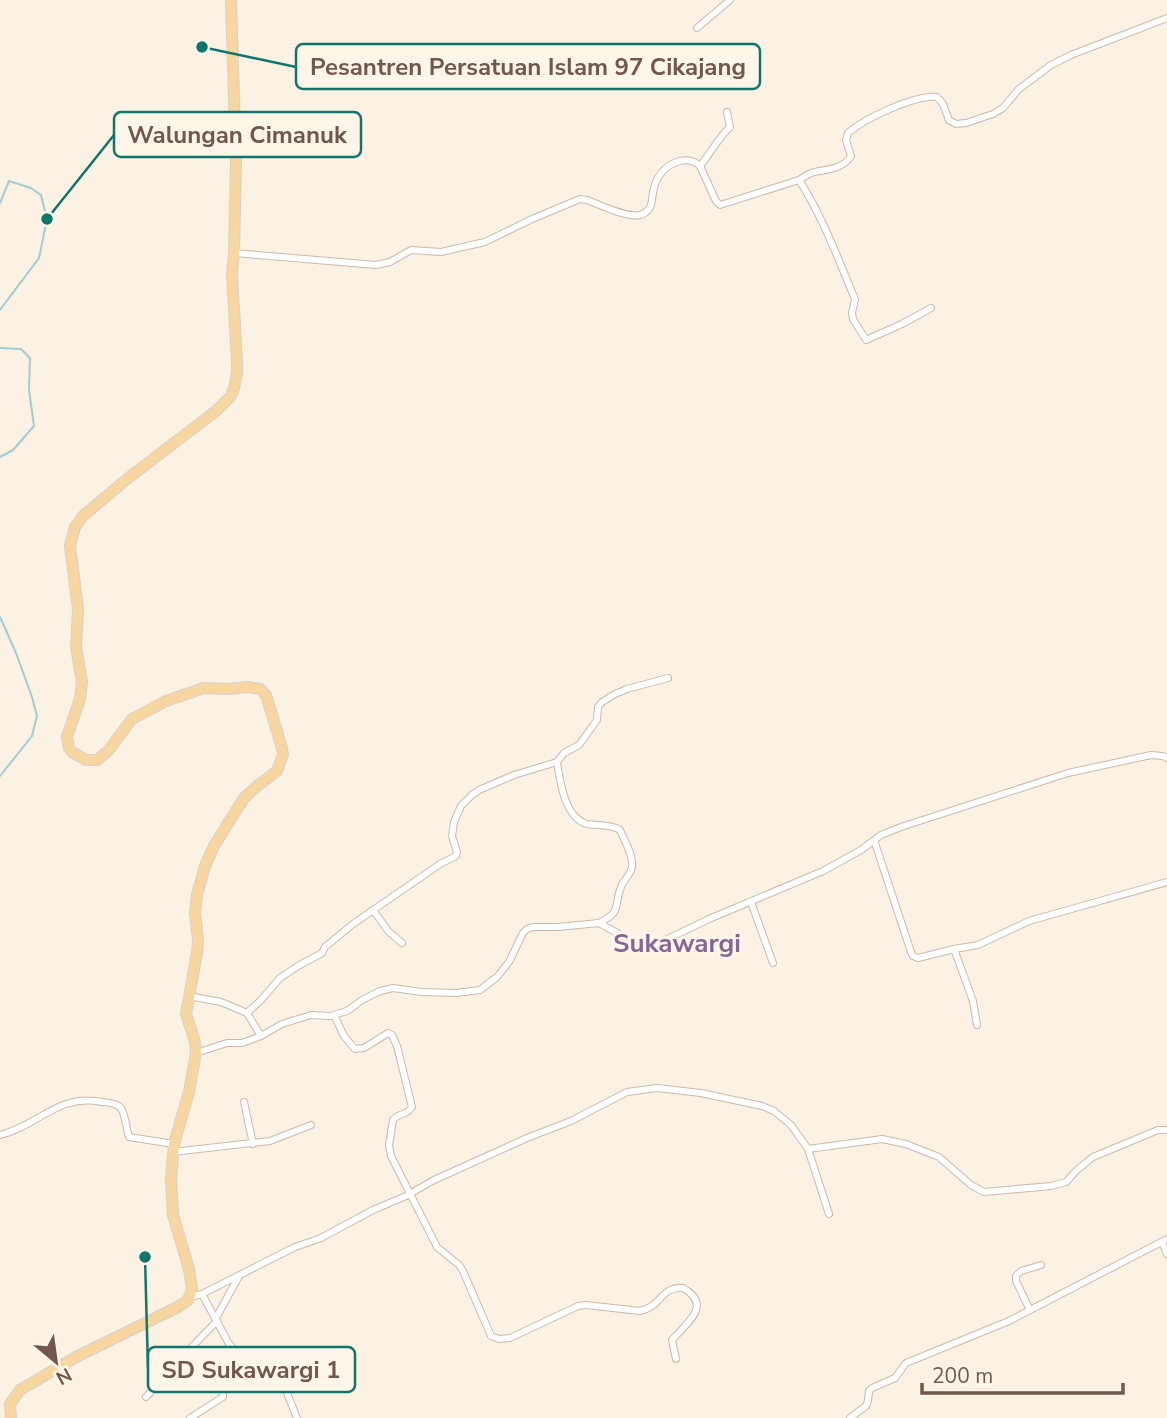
<svg xmlns="http://www.w3.org/2000/svg" width="1167" height="1418" viewBox="0 0 1167 1418" font-family="'Nunito Sans',sans-serif">
<style>
.lines{fill:none;stroke-linecap:round;stroke-linejoin:round}
.stream{stroke:#a0ccd4;stroke-width:2}
.minor-casing{stroke:#ccb9aa;stroke-width:8}
.primary-casing{stroke:#d8d0cd;stroke-width:12}
.minor{stroke:#fff;stroke-width:6}
.primary{stroke:#f7d69f;stroke-width:10}
.labels{text-anchor:middle;dominant-baseline:central;stroke-width:6;stroke-linejoin:round;paint-order:stroke}
.quarter-label{font-size:26px;font-weight:bold;fill:#856695;stroke:#fef6e9}
.leader{fill:none;stroke:#0f766e;stroke-width:2.5}
.callout-dot{fill:#0f766e;stroke:#fef6e9;stroke-width:2.5}
.callout{fill:#fef6e9;stroke:#0f766e;stroke-width:2.5}
.callout-label{font-size:24px;text-anchor:middle;font-weight:bold;fill:#72584b}
</style>
<rect width="100%" height="100%" fill="#fbf2e3"/>
<g class="lines">
<g class="stream">
<path d="M0,203L9,181L31,188L41,195L47,219L39,258L0,310"/>
<path d="M0,348L21,349L30,358L29,390L34,426L13,450L0,457"/>
<path d="M0,617L16,653L32,697L37,716L32,736L0,776"/>
</g>
<defs>
<g id="minor">
<path d="M697,28L730,0"/>
<path d="M700,166C711,153 718,138 730,127L727,112"/>
<path d="M234,253L376,265L390,262L411,250L441,252L485,242L532,219L580,199L587,200C600,205 627,218 640,215C644,214 647,212 649,209C652,205 652,198 653,193C655,177 665,165 680,161C688,159 694,160 700,166L716,201L720,205L799,180"/>
<path d="M931,308L902,324L866,340L853,319L852,313L855,299C838,259 823,217 799,180C804,177 809,173 815,172C828,169 843,169 851,156L846,140L848,133C865,118 915,95 937,97L943,104L949,120L956,124L966,123L993,114L1003,108L1019,89L1051,65L1071,55L1167,18"/>
<path d="M557,762C560,782 565,818 587,824C599,826 610,824 620,830C624,840 634,856 632,867C631,875 623,880 621,887C613,907 623,911 599,923"/>
<path d="M874,840L911,952L913,956L918,958L954,949L978,945L1029,921L1167,882"/>
<path d="M751,902L773,963"/>
<path d="M373,910L389,932L402,943"/>
<path d="M954,949L973,1001L977,1025"/>
<path d="M189,996L221,1002L247,1013"/>
<path d="M334,1015L344,1036L355,1049L364,1048L388,1033L392,1035L397,1046L412,1107C408,1115 398,1113 393,1120L389,1145L391,1156L437,1247L459,1265L463,1271L491,1336L499,1339L510,1338L578,1306L586,1305L640,1311C663,1306 659,1287 683,1288C713,1305 687,1323 672,1340L676,1359"/>
<path d="M261,1036L247,1013L261,1000L280,978L298,966L322,953L325,947L353,924L440,864L456,856L457,852L452,836L454,822L461,806L472,795L479,790L514,775L557,762L564,753L579,745L597,720L598,707L602,702L615,694L627,689L668,678"/>
<path d="M196,1053L227,1043H242L261,1036L282,1024L311,1015L330,1016L347,1011L362,1000L380,991L393,988L422,992L456,993L480,990L497,977L509,962L523,933L527,929L533,927H558L599,923L643,947L653,946L709,919L823,871L861,850L881,835L901,827L1068,773L1151,755L1163,756L1167,758"/>
<path d="M244,1102L253,1144"/>
<path d="M0,1135C40,1125 58,1093 102,1102C110,1103 118,1103 122,1110C126,1118 126,1128 129,1137L174,1144"/>
<path d="M808,1149L829,1214"/>
<path d="M173,1152L270,1141L311,1125"/>
<path d="M1162,1242L1167,1254"/>
<path d="M202,1294L228,1342L233,1349L249,1362L253,1378L263,1384L280,1380L283,1383L297,1418"/>
<path d="M190,1297L202,1294L295,1247L321,1238L373,1210L406,1196L434,1180L527,1138L571,1121L627,1092L657,1088L701,1093L762,1106L774,1111L791,1125L808,1149L882,1139L906,1144L939,1157L971,1185L984,1192L1051,1186L1066,1182L1077,1170L1093,1157L1158,1130H1167"/>
<path d="M1030,1310L1016,1281V1276L1021,1271L1041,1265"/>
<path d="M216,1318L239,1276"/>
<path d="M146,1397L185,1354L217,1321"/>
<path d="M190,1418L223,1397L222,1365L233,1349"/>
<path d="M850,1418L866,1406L868,1401L869,1391L872,1388L895,1378L906,1363L1009,1321L1167,1239"/>
</g>
<path id="primary" d="M11,1418L10,1404L20,1390L76,1357L178,1307L188,1300L192,1289L189,1269L173,1215L171,1179L174,1144L189,1092L196,1053L195,1042L186,1014L197,953L198,940L195,913L197,895L205,866L214,846L244,798L256,787L277,771L283,755L282,748L266,695L260,689L248,687L227,689L204,688L166,701L132,719L108,751L97,760H86L72,752L69,748L67,737L80,699L82,682L76,647L78,609L70,546L75,527L83,516L127,479L216,411L231,396L234,388L237,372V361L232,274L234,253L236,163L231,0"/>
</defs>
<use href="#minor" class="minor-casing"/>
<use href="#primary" class="primary-casing"/>
<use href="#minor" class="minor"/>
<use href="#primary" class="primary"/>
</g>
<g class="labels">
<g class="quarter-label">
<text x="677" y="943">Sukawargi</text>
</g>
</g>
<path class="leader" d="M202 47L296 67M47 219L114 135M145 1257L148 1369"/>
<g class="callout-dot">
<circle cx="202" cy="47" r="7"/>
<circle cx="47" cy="219" r="7"/>
<circle cx="145" cy="1257" r="7"/>
</g>
<g class="callout">
<rect x="296" y="44" width="464" height="45" rx="7"/>
<rect x="114" y="112" width="247" height="45" rx="7"/>
<rect x="148" y="1347" width="207" height="45" rx="7"/>
</g>
<g class="callout-label">
<text x="528" y="75">Pesantren Persatuan Islam 97 Cikajang</text>
<text x="237" y="143">Walungan Cimanuk</text>
<text x="251" y="1378">SD Sukawargi 1</text>
</g>
<g transform="translate(56 1362) rotate(151)" stroke="#fef6e9" stroke-width="5" paint-order="stroke">
<path d="M0-5L12 26L0 18L-12 26Z" fill="#72584b"/>
<text y="-10" font-size="19" font-weight="bold" text-anchor="middle" fill="#72584b">N</text>
</g>
<path d="M922 1383v10h201v-10" fill="none" stroke="#72584b" stroke-width="3.5"/>
<text x="932" y="1383" font-size="21" fill="#72584b" stroke="#fef6e9" stroke-width="5" paint-order="stroke">200 m</text>
</svg>
